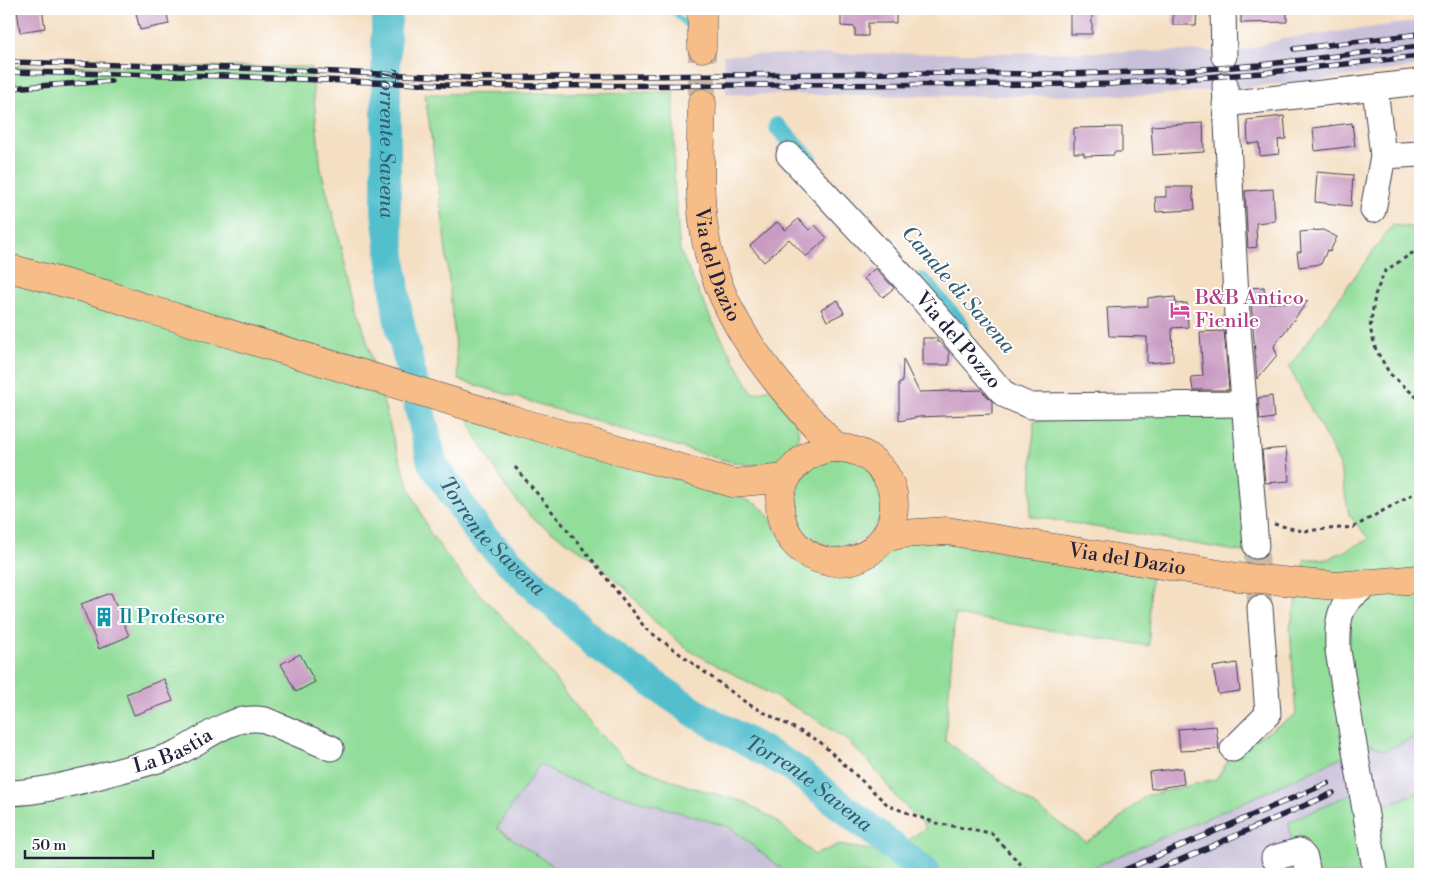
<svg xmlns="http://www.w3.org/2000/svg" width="1429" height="883" viewBox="0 0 1429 883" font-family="'Libre Bodoni',serif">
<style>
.industrial{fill:#c8bfd8}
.green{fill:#91dd99;stroke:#5a806a}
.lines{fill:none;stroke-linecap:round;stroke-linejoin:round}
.stream{stroke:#53bfcd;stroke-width:5}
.canal{stroke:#53bfcd;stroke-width:18}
.river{stroke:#53bfcd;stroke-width:30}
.building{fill:#c99bc3}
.minor-tunnel{stroke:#cab9a8;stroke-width:25;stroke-dasharray:25 12;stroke-linecap:butt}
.major-tunnel{stroke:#cab9a8;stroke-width:28;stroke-dasharray:28 14;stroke-linecap:butt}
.minor-casing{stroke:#423e4f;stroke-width:27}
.major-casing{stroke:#423e4f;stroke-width:29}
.path{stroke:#423e4f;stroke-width:3;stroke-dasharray:4 4;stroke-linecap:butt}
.minor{stroke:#fff;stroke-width:25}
.major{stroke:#f7bd88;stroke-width:28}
.rail-casing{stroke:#22223b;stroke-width:5.5}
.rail{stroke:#fff;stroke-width:4;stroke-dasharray:11;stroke-linecap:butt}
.labels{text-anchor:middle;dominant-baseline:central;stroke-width:4;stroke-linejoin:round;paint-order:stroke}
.street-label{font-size:20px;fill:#22223b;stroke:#fff}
.hotel-label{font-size:20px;fill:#b23c85;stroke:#fff;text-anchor:start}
.culture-label{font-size:20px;fill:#0d838f;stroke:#fff;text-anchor:start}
.water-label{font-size:21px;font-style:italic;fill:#366175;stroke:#fff}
</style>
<rect width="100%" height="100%" fill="#fff"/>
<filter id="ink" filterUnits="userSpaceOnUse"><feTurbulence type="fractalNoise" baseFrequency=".02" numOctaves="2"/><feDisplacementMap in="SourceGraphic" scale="10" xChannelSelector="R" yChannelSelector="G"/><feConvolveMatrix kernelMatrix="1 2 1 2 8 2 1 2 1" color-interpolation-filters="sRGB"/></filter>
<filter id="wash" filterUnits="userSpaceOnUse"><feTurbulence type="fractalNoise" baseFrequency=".0096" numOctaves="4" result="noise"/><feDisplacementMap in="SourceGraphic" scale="20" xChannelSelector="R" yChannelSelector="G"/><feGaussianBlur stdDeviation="1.12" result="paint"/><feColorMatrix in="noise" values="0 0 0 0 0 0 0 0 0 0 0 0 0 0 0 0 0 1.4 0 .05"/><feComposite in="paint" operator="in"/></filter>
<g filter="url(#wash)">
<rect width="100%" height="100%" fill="#f4dfc3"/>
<g class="industrial">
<path d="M1420,21V66L1321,80L1158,95L971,96L726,94L723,55L1219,51L1246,50L1282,39Z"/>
<path d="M1420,735V791L1379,809L1375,783L1289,822L1295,874H1078L1262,794L1369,744L1384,751Z"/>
<path d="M540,764L563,778L729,827L788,874H565L496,828Z"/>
</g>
<g class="green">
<path d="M9,66L311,67L321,170L395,445L410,489L430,533L462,576L528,644L565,693L597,731L628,763L687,786L745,802L774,819L814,855L838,845L876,851L909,840L926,827L895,796L871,764L846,740L811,716L687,649L653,620L626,589L590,557L533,519L508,491L474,433L469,419L739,497L758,505L767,513L780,536L800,557L826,568L840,570L863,566L899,543L924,539L1151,576L1149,646L955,615L945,741L1086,842L1111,826L1145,796L1216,779L1234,752L1296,715L1290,628L1305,559H1328L1369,539L1349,515L1339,463L1289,367L1392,225L1420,228V735L1384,751L1369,744L1262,794L1078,874H788L729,827L563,778L540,764L497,828L565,874H9Z"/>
<path d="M674,92V181L680,251L712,321L753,394L770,389C778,399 791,411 796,423C800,432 799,440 793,448C775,473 749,465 723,460L459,380L442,214L425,94Z"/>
<path d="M1241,408L1254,554L1030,516L1034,421Z"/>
<circle cx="838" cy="501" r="45"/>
<path d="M1375,783L1379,808L1420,791V874H1295L1289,822Z"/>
</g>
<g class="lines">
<path class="stream" d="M671,9L692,31"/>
<g class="canal">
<path d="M777,126L809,160"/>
<path d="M922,281L961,326"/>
</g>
<path class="river" id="s1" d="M389,9L386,27V211L398,317L432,462L479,533L597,645L697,714L792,767L927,874"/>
</g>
<g id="blocks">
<g class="building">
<path d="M17,9H42L45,28L20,32Z"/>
<path d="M135,9H166L169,24L140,30Z"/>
<path d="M841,9H896V23H868V36H855V27L841,26Z"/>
<rect x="1070" y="9" width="22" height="25"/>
<path d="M1173,9H1197L1196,25H1173Z"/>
<path d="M1241,9H1287V22L1241,23Z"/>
<path d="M1284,116L1286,139L1278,140L1279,154L1260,156L1259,143L1248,144L1247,120Z"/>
<path d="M1203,123L1204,152L1153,155L1151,126Z"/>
<path d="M1352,123L1355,146L1315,151L1313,128Z"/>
<path d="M1122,127V152H1114V155L1084,156V153H1074V128Z"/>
<path d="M1317,172L1353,175L1351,206L1315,202Z"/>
<path d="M1166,187H1192L1194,210L1156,212L1155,197H1166Z"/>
<path d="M1273,189L1275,221L1256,223L1257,247L1248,248L1245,191Z"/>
<path d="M798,219L809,230L815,225L827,238L806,257L789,239L764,262L750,246L777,222L786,230Z"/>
<path d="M1323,230L1337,237L1330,251L1327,250L1321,264L1299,267L1297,252H1301L1300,232Z"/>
<path d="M875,268L894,288L883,297L864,279Z"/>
<path d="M1264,287L1266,303L1308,301L1274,346L1277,355L1257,379L1250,288Z"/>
<path d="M1162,296L1163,298L1175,297L1176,304L1187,303L1188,327L1172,328L1173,361L1147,363V337L1109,336L1107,308L1148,306V298Z"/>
<path d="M838,300L844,313L827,321L821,309Z"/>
<path d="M1224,331L1229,390H1193L1191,377L1203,376L1200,332Z"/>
<path d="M923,338H937V342H940L949,352V365H923Z"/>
<path d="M903,359L919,392L981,390L992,401V414L919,417L899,421V383H902Z"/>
<path d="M1272,396L1274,418L1260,420L1258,398Z"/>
<path d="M1286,448L1289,481L1265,483L1262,450Z"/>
<path d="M111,593L129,636L99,649L81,604Z"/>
<path d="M300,654L315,682L296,692L281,664Z"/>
<path d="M1237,663L1240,691L1218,694L1213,667Z"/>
<path d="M164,679L173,701L134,715L126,694Z"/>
<path d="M1216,726L1219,749L1180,751L1178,729Z"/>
<path d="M1182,768L1184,784L1151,789L1149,772Z"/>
</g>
</g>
</g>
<g filter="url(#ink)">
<use href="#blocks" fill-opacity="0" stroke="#423e4f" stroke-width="1"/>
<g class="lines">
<path class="minor-tunnel" d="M1256,546L1260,608"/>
<path class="major-tunnel" d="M702,103V48"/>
<defs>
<g id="minor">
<path d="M1223,9L1224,56"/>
<path d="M1225,85L1237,316L1256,546"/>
<path d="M1375,88L1383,156L1420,154"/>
<path d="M1225,104L1420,82"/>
<path id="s2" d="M789,155L907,281L1005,395L1030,406L1243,404"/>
<path d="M1373,210L1383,156"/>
<path d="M1370,583C1338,603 1337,616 1338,651L1376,874"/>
<path d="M1233,749L1268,714L1260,608"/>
<path id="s3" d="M9,793C44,792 77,782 111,773C132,767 156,762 177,753C206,739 230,714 265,720L331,748"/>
<path d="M1274,858L1299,851L1305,858L1308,874"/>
</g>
<g id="major">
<path d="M702,48V9"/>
<path id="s4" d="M702,103C701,145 698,188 704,229C716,318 777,385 836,448"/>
<path d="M9,268L105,294L145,308L527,424L733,483L786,478"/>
<circle cx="837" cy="505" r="57"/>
<path id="s5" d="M884,538L902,534L947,531L1238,577L1336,586L1420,579"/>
</g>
</defs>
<use href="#minor" class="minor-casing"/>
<use href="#major" class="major-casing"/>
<g class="path">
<path d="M1420,248L1385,271L1375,295L1370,328L1376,350L1390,374L1420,400"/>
<path d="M515,467L590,557L646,629L748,704L819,741L889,806L936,823L991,833L1027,871L1038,874"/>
<path d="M1274,524L1302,531L1354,527L1420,490"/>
</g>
<use href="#minor" class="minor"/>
<use href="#major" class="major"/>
<defs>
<g id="rail">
<path d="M1294,49L1420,34"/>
<path d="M9,62L268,69L472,78L903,73L1063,74L1178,71L1260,65L1420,46"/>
<path d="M9,72L226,76L471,86L1111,84L1262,73L1420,56"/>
<path d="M9,88L111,81"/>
<path d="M1115,874L1328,783"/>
<path d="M1148,874L1333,793"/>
</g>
</defs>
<use href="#rail" class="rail-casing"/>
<use href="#rail" class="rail"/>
</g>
</g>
<defs>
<symbol id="hotel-bare" viewBox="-9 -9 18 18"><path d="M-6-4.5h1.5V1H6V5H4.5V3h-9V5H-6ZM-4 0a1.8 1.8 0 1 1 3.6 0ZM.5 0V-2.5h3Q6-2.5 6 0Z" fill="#d1479c" stroke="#fff" stroke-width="2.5" paint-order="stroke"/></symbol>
<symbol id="building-bare" viewBox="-9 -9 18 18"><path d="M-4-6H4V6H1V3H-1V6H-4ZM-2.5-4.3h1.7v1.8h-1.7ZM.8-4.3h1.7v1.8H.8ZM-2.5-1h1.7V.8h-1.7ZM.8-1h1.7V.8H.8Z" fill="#0f9aa8" stroke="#fff" stroke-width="2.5" paint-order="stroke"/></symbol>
</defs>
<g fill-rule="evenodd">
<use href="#hotel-bare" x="1166" y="296" width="28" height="28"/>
<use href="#building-bare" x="90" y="603" width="28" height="28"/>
</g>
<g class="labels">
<g class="street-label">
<text stroke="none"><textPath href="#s4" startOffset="164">Via del Dazio</textPath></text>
<text stroke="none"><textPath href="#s2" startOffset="251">Via del Pozzo</textPath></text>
<text stroke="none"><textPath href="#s5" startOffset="246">Via del Dazio</textPath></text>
<text stroke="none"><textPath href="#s3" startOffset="170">La Bastia</textPath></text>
</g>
<g class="hotel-label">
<text x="1195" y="298">B&amp;B Antico<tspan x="1195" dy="23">Fienile</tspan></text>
</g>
<g class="culture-label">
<text x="119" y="617">Il Profesore</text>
</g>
<g class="water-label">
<text stroke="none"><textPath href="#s1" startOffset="134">Torrente Savena</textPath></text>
<text transform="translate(958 290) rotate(49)">Canale di Savena</text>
<text stroke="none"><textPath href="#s1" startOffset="554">Torrente Savena</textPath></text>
<text stroke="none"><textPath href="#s1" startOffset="959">Torrente Savena</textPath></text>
</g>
</g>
<rect width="1429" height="883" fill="none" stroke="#fff" stroke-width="30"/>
<path d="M25 850v8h128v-8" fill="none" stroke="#22223b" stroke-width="2.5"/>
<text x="32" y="850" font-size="15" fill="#22223b" stroke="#ffffff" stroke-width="4" paint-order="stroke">50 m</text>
</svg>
